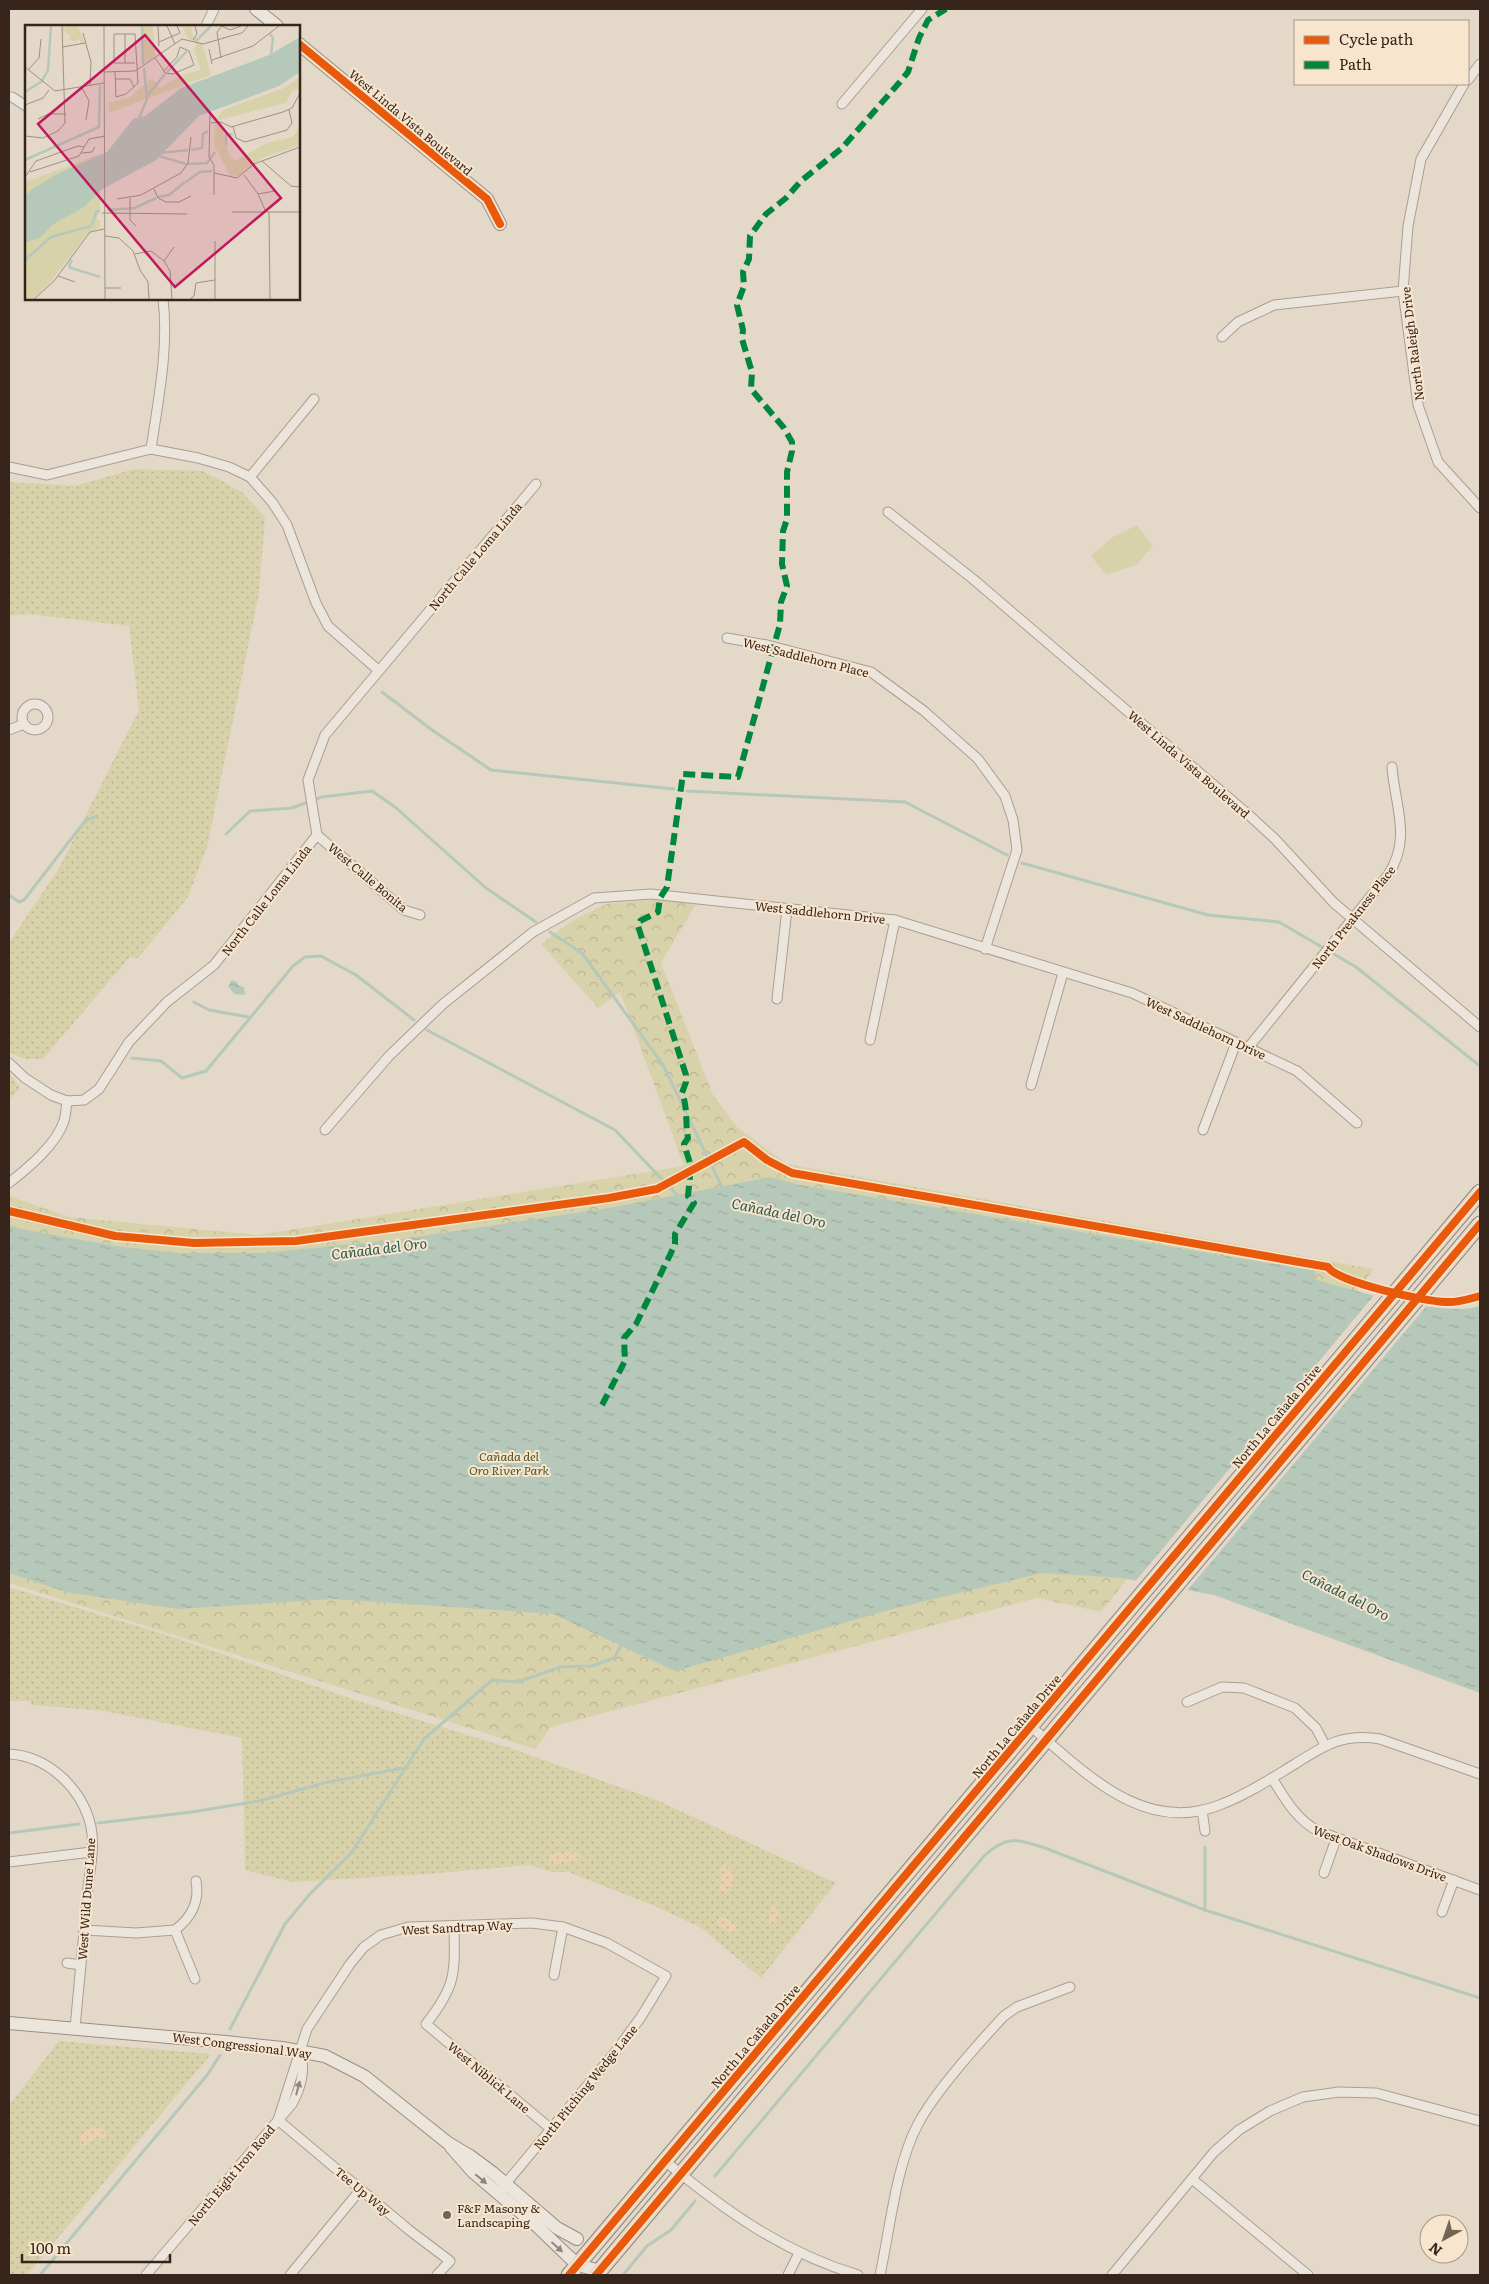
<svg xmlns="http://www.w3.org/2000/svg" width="1489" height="2284" viewBox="0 0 1489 2284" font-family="Literata,serif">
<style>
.grass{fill:url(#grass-dots)}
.sand{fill:url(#sand-dots)}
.park{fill:url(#park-crowns)}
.garden{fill:#d8d2ab}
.water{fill:url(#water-ripples)}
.pier{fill:#e4d9c9}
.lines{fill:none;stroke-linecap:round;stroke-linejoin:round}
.stream{stroke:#b6c8ba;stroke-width:3}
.street-casing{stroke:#a99e93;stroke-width:11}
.secondary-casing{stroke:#988e83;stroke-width:14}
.primary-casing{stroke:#8e847a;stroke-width:17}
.street{stroke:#ece5dc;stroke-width:9}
.secondary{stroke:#ece5dc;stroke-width:12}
.primary{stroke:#e4dacc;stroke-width:15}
.quiet{stroke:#00873e;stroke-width:6;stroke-dasharray:12 6;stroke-linecap:butt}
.cycleway-casing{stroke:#f7e5ce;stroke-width:11}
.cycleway{stroke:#e8590c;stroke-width:8}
.oneway{fill:#92857c}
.poi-dot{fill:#746458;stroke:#f7e5ce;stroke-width:2}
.labels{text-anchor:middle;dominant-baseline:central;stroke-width:4;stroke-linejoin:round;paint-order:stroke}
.street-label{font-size:12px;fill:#37251b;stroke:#f7e5ce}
.park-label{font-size:12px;font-style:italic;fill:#4f5421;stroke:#f7e5ce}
.poi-label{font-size:12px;fill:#37251b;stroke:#f7e5ce;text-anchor:start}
.water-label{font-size:14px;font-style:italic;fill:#2a584e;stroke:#f7e5ce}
.inset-river{fill:none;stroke:#b6c8ba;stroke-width:2.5}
.inset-road{fill:none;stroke:#9f9183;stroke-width:1}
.view{fill:#c2185b;fill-opacity:0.15;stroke:#c2185b;stroke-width:2.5}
.inset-edge{fill:none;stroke:#37251b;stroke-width:2.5}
</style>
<defs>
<pattern id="grass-dots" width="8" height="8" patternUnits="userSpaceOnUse" patternTransform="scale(1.25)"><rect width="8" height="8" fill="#d8d2ab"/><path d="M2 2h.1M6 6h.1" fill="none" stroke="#bab493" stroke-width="1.8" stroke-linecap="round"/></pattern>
<pattern id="sand-dots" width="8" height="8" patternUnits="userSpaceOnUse" patternTransform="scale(1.25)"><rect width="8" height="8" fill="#e9d1af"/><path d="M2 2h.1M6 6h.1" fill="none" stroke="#c8b396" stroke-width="1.8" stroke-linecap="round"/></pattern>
<pattern id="park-crowns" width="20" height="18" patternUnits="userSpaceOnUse" patternTransform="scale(1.25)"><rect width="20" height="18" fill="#d8d2ab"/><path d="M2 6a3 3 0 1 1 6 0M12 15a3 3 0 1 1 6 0" fill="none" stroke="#bab493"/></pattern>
<pattern id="water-ripples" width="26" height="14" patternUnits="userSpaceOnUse" patternTransform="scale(1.25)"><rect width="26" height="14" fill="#b6c8ba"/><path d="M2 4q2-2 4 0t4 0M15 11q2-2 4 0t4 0" fill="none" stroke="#9dac9f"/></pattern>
</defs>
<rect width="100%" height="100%" fill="#e4d9c9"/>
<g class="grass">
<path d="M134,469L203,471L242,492L265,517L259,593L207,847L188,897L138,958L130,957L43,1059H24L9,1052V943L59,868L139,710L129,626L28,614L9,616V482L75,486Z"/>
<path d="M9,1073L20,1088L9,1101Z"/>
<path d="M9,1587L167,1635L358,1701L510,1748L659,1801L836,1883L761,1978L701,1928L657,1907L568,1872H553L529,1865L426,1874L292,1882L245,1870L242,1738L104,1711L32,1705L30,1701H9Z"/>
<path d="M59,2041L211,2054L27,2275H9V2105Z"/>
</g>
<g class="sand">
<path d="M573,1851L580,1855L577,1861L553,1864L549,1860V1856C555,1851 565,1854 573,1851Z"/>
<path d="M724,1865L729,1866C736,1876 735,1886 725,1893L719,1890L722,1879L720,1869Z"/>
<path d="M772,1906H777L779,1913L774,1923L771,1924L768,1921Z"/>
<path d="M720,1917H725L735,1924L737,1930L731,1933L716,1924Z"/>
<path d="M94,2126L104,2130L108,2137L94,2139L84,2146L80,2145V2135Z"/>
</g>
<path class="park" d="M658,899L696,904L661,963L713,1095L737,1127L787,1164L1374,1269L1101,1612L1037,1598L551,1727L535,1749L9,1583V1196L69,1217L259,1235L684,1166L620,992L598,1008L541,944L572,921L606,904Z"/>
<g class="garden">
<path d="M1137,525L1153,546L1136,565L1106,575L1091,556L1113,537Z"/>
<path d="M628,939L640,951L629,963L618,951Z"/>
</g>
<g class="water">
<path d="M232,980L237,982L239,986L244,987L245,995L234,994L228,986Z"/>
<path d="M770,1177L800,1185L1316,1271L1314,1279C1351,1290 1446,1318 1480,1306V1693L1214,1595L1122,1578L1042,1573L896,1608L675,1671L553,1614L333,1599L178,1609L66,1592L9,1573V1225L21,1229L115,1246L177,1253H263L395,1240L609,1208Z"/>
</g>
<path class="pier" d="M1376,1293L1429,1303L1186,1592L1134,1583Z"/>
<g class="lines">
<g class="stream">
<path d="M382,692L432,730L491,770L674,789"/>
<path d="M687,791L905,802L1007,855"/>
<path d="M226,834L250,811L292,808L322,797L372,791L395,807L486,888L536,922"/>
<path d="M1022,863L1208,915L1279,922L1356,967L1480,1066"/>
<path d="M9,895L19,902L24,900L85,821L97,816"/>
<path d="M550,932L582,953L663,1065L723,1189"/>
<path d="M194,1002L209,1010L249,1017"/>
<path d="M427,1030L615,1130L678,1196"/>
<path d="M132,1058L161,1061L182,1078L206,1071L293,966L305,957L321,956L356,975L414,1020"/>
<path d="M98,1823L192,1812L259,1801L328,1782L404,1768"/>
<path d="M9,1833L79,1824"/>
<path d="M1205,1847V1910"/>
<path d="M230,2029L285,1924L309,1895L352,1852L424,1739L492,1680L518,1682L560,1667L592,1666L614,1658L622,1644"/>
<path d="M715,2176L984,1856C1007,1835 1017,1839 1045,1848L1205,1910L1480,1998"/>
<path d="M40,2275L208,2074L220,2055"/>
<path d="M623,2275L647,2246L671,2230L695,2201"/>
</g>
<defs>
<g id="street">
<path d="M206,26L214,9"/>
<path d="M1468,80L1480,64"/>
<path d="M1464,84L1421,159L1408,226L1403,291L1418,405L1438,462L1480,508"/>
<path d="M12,97L26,106"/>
<path d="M842,104L922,9"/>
<path d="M1222,337L1238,322L1274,305L1403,291"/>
<path d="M151,449C158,401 169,348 163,299"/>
<path d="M9,467L47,475L151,449L198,458L229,467L250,477L272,502L287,525L316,603L328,626L378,670"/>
<path d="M250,477L314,399"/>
<path d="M888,512L973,579L1250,816L1275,839L1334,903L1480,1027"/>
<path d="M727,638L767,645L871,672L924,711L978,759L1005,796L1013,820L1017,850L985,949"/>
<circle cx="35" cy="717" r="13"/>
<path d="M9,730L24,724"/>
<path d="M317,835L404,910L420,915"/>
<path d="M777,999L787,909"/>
<path d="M870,1040L895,920"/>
<path d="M1248,1048L1388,875C1412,838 1395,807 1392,767"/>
<path d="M9,1063L25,1078L51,1095L67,1101L84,1100L99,1089L129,1042L167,1002L214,965L317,835L308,780L325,735L536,484"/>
<path d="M1031,1085L1063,973"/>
<path d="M325,1130L389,1056L443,1004L533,932L594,898L651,894L895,920L1132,993L1297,1071L1357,1123"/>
<path d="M1203,1130L1236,1043"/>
<path d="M9,1183C28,1168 56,1145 64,1121C66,1115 66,1107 67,1101"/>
<path d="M1187,1702L1222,1687L1244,1688L1295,1708L1316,1728L1325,1745"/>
<path d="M1030,1726C1084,1771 1144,1837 1222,1804C1248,1794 1272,1778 1295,1764C1325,1745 1343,1733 1380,1739L1480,1774"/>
<path d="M9,1754C49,1756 83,1790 91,1827C95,1847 90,1869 88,1888C84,1935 79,1982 75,2028"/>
<path d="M1272,1778C1285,1799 1296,1819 1318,1831L1480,1890"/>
<path d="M1202,1810L1205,1831"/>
<path d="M9,1862L91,1852"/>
<path d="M1324,1873L1336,1839"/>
<path d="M1442,1912L1454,1880"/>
<path d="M454,1927C455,1974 456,1986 426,2024L551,2129"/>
<path d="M85,1930L136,1933L175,1930C191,1918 200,1901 196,1881"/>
<path d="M175,1930L195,1979"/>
<path d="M67,1963L81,1965"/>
<path d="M554,1975L563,1927"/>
<path d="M278,2120L307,2029L350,1964L364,1947L381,1935L408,1927L532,1923L563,1927L607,1943L666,1976L641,2017L616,2051L502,2188"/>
<path d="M278,2120L409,2230L450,2261L437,2275"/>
<path d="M665,2161C724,2210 784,2253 858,2275"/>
<path d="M1192,2179L1308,2275"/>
<path d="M146,2275L292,2104C301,2088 306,2068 300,2051"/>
<path d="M290,2275L361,2189"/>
<path d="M788,2275L799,2253"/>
<path d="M880,2275C890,2229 896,2165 918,2124C936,2090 977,2045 1004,2016L1017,2007L1070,1987"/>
<path d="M1112,2275L1214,2152L1239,2130L1270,2111L1303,2097L1339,2092L1376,2093L1480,2121"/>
</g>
<g id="secondary">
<path d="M256,9L277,26"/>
<path d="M299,44L487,199L500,224"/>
<path d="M9,2023L226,2042L282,2048L325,2056L364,2076L448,2143L470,2156L493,2173L557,2228L577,2239"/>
<path d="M451,2147L473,2172L538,2227L567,2255L578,2265L600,2271"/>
</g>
<g id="primary">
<path d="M569,2275L1480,1192"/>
<path d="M596,2275L1480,1224"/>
</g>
</defs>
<use href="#street" class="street-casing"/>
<use href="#secondary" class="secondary-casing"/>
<use href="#primary" class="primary-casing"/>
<use href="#street" class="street"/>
<use href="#secondary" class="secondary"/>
<use href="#primary" class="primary"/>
<path class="quiet" d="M602,1405L625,1361L624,1338L636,1324L670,1255L675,1244V1234L694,1203L688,1196L691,1166L684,1144L688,1138C685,1122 688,1107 682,1093L686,1082V1075L638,926L640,921L658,912L660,898L667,887L683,774L738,777L780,624L781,602L787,586L782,564L783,531L787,519V472L792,451V442L784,428L751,389L752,372L742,339L743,330L737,305L744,286L743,272L749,259L750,236L766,214L786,198L801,181L842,148L899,83L908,72L919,38L928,20L946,9"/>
<defs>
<g id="cycleway">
<path d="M299,44L487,199L500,224"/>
<path d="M9,1211L115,1236L194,1243L296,1241L609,1198L657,1189L744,1142L767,1160L792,1173L1328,1267C1336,1282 1427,1302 1446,1302C1457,1303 1469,1299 1480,1296"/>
<path d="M569,2275L1480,1192"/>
<path d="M596,2275L1480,1224"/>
</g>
</defs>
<use href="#cycleway" class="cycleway-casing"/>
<use href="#cycleway" class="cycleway"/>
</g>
<defs><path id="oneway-solid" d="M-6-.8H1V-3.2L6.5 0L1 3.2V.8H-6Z" transform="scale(1.25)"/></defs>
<g class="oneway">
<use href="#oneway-solid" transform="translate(298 2088) rotate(-75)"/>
<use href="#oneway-solid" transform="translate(481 2179) rotate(40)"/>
<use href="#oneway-solid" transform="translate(557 2247) rotate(42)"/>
</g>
<circle class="poi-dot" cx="447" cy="2215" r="5"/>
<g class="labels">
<g class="street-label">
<text transform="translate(411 122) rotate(40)">West Linda Vista Boulevard</text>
<text transform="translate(1412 344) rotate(-97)">North Raleigh Drive</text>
<text transform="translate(475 556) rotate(-50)">North Calle Loma Linda</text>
<text transform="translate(806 657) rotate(14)">West Saddlehorn Place</text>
<text transform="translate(1189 764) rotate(41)">West Linda Vista Boulevard</text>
<text transform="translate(368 877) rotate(40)">West Calle Bonita</text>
<text transform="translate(266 900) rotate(-52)">North Calle Loma Linda</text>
<text transform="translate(820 912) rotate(6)">West Saddlehorn Drive</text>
<text transform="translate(1353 917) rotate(-52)">North Preakness Place</text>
<text transform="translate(1206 1028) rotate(25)">West Saddlehorn Drive</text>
<text transform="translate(1276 1416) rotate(-50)">North La Cañada Drive</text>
<text transform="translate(1016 1726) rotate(-50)">North La Cañada Drive</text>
<text transform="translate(1380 1853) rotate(20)">West Oak Shadows Drive</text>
<text transform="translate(86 1899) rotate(-86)">West Wild Dune Lane</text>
<text transform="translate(457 1927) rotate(-3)">West Sandtrap Way</text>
<text transform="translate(755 2036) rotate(-50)">North La Cañada Drive</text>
<text transform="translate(242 2045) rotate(7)">West Congressional Way</text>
<text transform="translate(489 2077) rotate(40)">West Niblick Lane</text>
<text transform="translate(585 2087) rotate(-51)">North Pitching Wedge Lane</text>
<text transform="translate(231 2175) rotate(-50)">North Eight Iron Road</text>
<text transform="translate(363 2191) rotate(40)">Tee Up Way</text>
</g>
<g class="park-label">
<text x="509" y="1456">Cañada del<tspan x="509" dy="14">Oro River Park</tspan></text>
</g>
<g class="poi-label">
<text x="457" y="2208">F&amp;F Masony &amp;<tspan x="457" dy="14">Landscaping</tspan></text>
</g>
<g class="water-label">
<text transform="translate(779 1212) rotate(12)">Cañada del Oro</text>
<text transform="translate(379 1248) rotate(-7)">Cañada del Oro</text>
<text transform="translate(1346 1594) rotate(27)">Cañada del Oro</text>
</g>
</g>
<g transform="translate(25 25)">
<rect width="275" height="275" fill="#e4d9c9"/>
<path d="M38,1L41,5L40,1H53L59,17L56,18L54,13L51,17L45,15V10L38,6ZM118,1H128L130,31L118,39ZM157,1H166L168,11L178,20L186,50L84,88V77L104,73L123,56L127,54L135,63L156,50L176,45L169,25L171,19L162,12ZM275,52V64L268,65L261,78L190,96L198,85L259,63ZM196,98L204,130L210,136L241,118L268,112L275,100V120L237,133L214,151L206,152L189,120L190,100Z" fill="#d8d2ab"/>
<path d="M75,129V186L71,195H75V202L63,208L23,260L7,274H0V157Z" fill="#d8d2ab"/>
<path d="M275,12V47L254,61L174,91L131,135L76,165L59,182L27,200L16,212L0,218V171L7,164L30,150L82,127L108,94L120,91L156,63L244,30Z" fill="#b6c8ba"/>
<path class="inset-river" d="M117,1L118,39M245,9L248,13L246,29M171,16L186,1M142,47L162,26M0,67L17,56L23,45L26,1M122,71L140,49M114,93L122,74L119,43M201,120V110L208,109M166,125L177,123L178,109L183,106M135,128L163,125M134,131L161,139M0,135L74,102L75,60M163,139L182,138L190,127M161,157L175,147L187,146M133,172L144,170L160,157M82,185L110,183L131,173M67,200L71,187L75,186M0,235L26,212L66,201M47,235L44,241L46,243L75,252"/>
<path class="inset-road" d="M79,1L80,274M133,1L134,21M142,1L150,19M58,8L66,37L65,60M100,9V38M198,13L217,8L223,1M168,15L172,9L170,1M134,17L155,8L152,1M37,22L60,18M184,24L187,39M130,33L135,40L139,46L140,48L148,49L169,40L164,26L155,22L152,32L139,46M196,33L192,7L197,1L205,5L216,1M187,35L228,21L254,1M0,42L30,66L79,58M3,45L14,33L16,14M90,46L91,72L101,69L113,58L110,9H89V38H110M79,47L110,46L157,14L178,19L199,13M90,54H105L109,62M57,63L64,76L61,95M0,80L18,73L24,65M185,88L184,132L189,140V170M13,94L23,89H41M186,98L196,97L206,102L258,87L267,83L275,68M208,101L211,113L220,117L262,105L267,98L264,85M0,111L18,113L33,106L40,98L37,1M57,128L67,127L70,122M237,136L266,161L275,162M5,147L54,131L64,114L80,111M189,148L212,153L229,139L275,122M219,150L233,169L241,187M0,152L11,136L53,121L59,122M129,164L133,173L141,177H154L166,171M233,169L250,166M105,173V195L111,201M92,174L116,170L156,148L163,138L166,112M207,187H275M244,187L245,274M77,188L162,189M80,211L94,213L108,226L115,245L123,257L124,274M190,216V274M110,229L126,226L139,236L145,246L147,274M139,236L149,222M33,251L50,257M80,263H96M9,274L29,256L65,207L79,204M165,274L169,271L171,258L190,255"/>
<path class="view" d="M120,10L256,173L150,262L13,99Z"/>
<rect width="275" height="275" class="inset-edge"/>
</g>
<rect width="1489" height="2284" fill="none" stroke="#37251b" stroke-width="20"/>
<rect x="1294" y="20" width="175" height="65" fill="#f7e5ce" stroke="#aa9886"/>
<rect x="1304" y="36" width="25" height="8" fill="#e8590c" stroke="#aa9886"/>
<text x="1339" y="45" font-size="15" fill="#37251b">Cycle path</text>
<rect x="1304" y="61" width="25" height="8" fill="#00873e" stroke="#aa9886"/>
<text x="1339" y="70" font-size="15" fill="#37251b">Path</text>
<g transform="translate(1444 2239) rotate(220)"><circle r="24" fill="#f7e5ce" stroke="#aa9886"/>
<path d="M0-4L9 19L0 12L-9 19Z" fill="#746458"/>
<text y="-8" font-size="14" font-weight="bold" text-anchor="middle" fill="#37251b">N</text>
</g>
<path d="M22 2254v8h148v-8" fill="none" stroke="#37251b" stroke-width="2.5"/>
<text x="30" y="2254" font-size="15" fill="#37251b" stroke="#f7e5ce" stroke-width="4" paint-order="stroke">100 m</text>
</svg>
